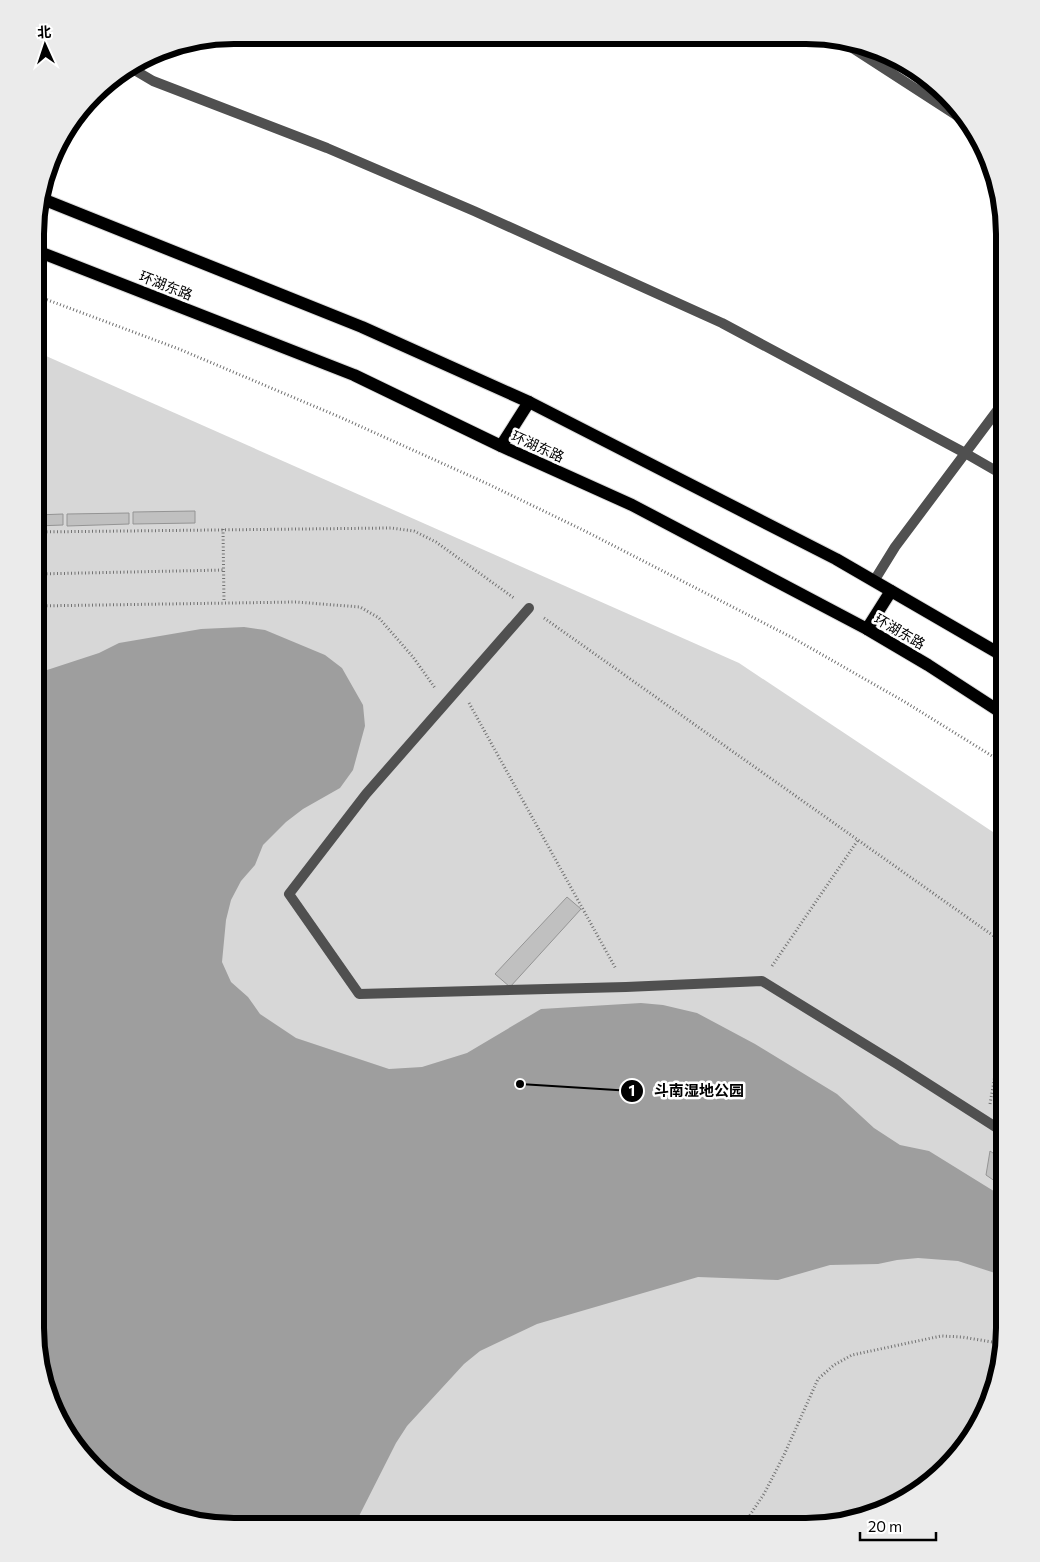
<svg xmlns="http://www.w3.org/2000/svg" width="1040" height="1562" viewBox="0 0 1040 1562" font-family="Commissioner,'Noto Sans SC',sans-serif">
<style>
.green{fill:#d7d7d7}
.water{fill:#9e9e9e}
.building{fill:#c0c0c0;stroke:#949494}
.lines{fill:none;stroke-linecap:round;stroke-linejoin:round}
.primary-casing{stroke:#dbdbdb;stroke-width:14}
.path{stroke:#727272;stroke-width:3;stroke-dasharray:1 2.5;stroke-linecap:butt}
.lane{stroke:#505050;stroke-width:10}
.street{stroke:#505050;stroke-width:10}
.primary{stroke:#000;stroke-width:12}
.labels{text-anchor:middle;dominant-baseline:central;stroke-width:5;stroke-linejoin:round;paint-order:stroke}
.street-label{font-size:14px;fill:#000;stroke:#fff}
.rim{fill:none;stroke:#000;stroke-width:6}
.leader{fill:none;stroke:#000;stroke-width:2}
.callout-dot{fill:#000;stroke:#fff;stroke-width:2}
.mark-label{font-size:15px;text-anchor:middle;font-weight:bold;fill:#fff}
.callout-label{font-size:15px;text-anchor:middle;font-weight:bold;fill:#000;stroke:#fff;stroke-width:5;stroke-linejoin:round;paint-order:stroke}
</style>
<rect width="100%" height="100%" fill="#fff"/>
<path class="green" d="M37,352L739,663L1005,840V1341L994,1392L971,1439L937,1478L882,1512L806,1527L209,1525L158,1512L113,1486L76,1449L50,1404L35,1328Z"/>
<path class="water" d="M244,627L265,630L325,655L342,668L363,705L365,726L353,770L340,788L303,809L286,822L263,845L255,865L241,881L231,900L226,920L222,962L231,982L248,997L260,1014L296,1038L389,1069L422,1067L467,1053L541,1009L641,1003L663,1005L697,1013L755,1044L837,1094L874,1128L900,1145L929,1151L1005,1198V1278L998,1274L958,1261L918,1258L897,1260L878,1264L830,1265L778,1280L698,1277L537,1324L480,1351L464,1364L407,1426L396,1443L354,1526L209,1525L158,1512L113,1486L76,1449L50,1404L35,1328L36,676L44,671L99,653L119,643L201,629Z"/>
<g class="building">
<path d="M195,511V523L133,524V512Z"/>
<path d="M129,513V524L67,526V514Z"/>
<path d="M63,514V525L36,526V515Z"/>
<path d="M567,897L581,909L510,987L495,974Z"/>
<path d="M990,1151L1005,1161V1188L986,1175Z"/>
</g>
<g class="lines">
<defs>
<g id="primary">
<path d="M40,198L362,327L529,402L836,559L1005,657"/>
<path d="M37,251L354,375L501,446L632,505L867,629L928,665L1005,715"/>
<path d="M501,446L529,402"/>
<path d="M867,629L891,591"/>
</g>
</defs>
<use href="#primary" class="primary-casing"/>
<g class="path">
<path d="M37,296L179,349L342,418L488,484L585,531L793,638L905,702L1005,764"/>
<path d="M223,529L224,602"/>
<path d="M36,532L391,528L414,531L436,542L514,598"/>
<path d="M36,574L224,570"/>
<path d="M36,606L296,602L360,607L379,618L413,657L435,688"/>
<path d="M544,618L1005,944"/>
<path d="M469,703L616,969"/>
<path d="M772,966L858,840"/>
<path d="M990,1104L1005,1018"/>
<path d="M742,1527L764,1494L784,1455L818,1379L834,1365L852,1355L941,1336L962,1337L1004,1344"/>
</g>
<g class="lane">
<path d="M831,37L851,47L970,124"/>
<path d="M131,68L153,81L327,148L474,211L722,323L965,453L1005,476"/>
<path d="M874,581L895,547L1005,400"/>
</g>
<path class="street" d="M529,608L366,794L289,894L359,994L626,987L762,981L897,1064L1005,1133"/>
<use href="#primary" class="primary"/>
</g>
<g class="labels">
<g class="street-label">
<text transform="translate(166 285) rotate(21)">环湖东路</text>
<text transform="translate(538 446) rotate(24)">环湖东路</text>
<text transform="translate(900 631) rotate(30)">环湖东路</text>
</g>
</g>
<path d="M0 0H1040V1562H0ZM234 44H806A190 190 0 0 1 996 234V1328A190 190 0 0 1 806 1518H234A190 190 0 0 1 44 1328V234A190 190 0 0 1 234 44Z" fill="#ebebeb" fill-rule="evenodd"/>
<path class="rim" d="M234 44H806A190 190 0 0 1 996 234V1328A190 190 0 0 1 806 1518H234A190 190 0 0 1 44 1328V234A190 190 0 0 1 234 44Z"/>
<path class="leader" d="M520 1084L632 1091"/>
<g class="callout-dot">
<circle cx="520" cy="1084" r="5"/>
<circle cx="632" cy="1091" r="12"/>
</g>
<g class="mark-label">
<text x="632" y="1096">1</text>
</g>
<g class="callout-label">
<text x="699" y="1096">斗南湿地公园</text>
</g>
<g transform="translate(45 45) rotate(357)" stroke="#ffffff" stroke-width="4" paint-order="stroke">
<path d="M0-4L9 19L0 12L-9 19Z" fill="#000000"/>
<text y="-8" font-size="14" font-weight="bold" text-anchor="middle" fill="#000000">北</text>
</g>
<path d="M860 1532v8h76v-8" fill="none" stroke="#000000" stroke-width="2.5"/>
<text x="868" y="1532" font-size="15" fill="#000000" stroke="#ffffff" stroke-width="4" paint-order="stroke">20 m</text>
</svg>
